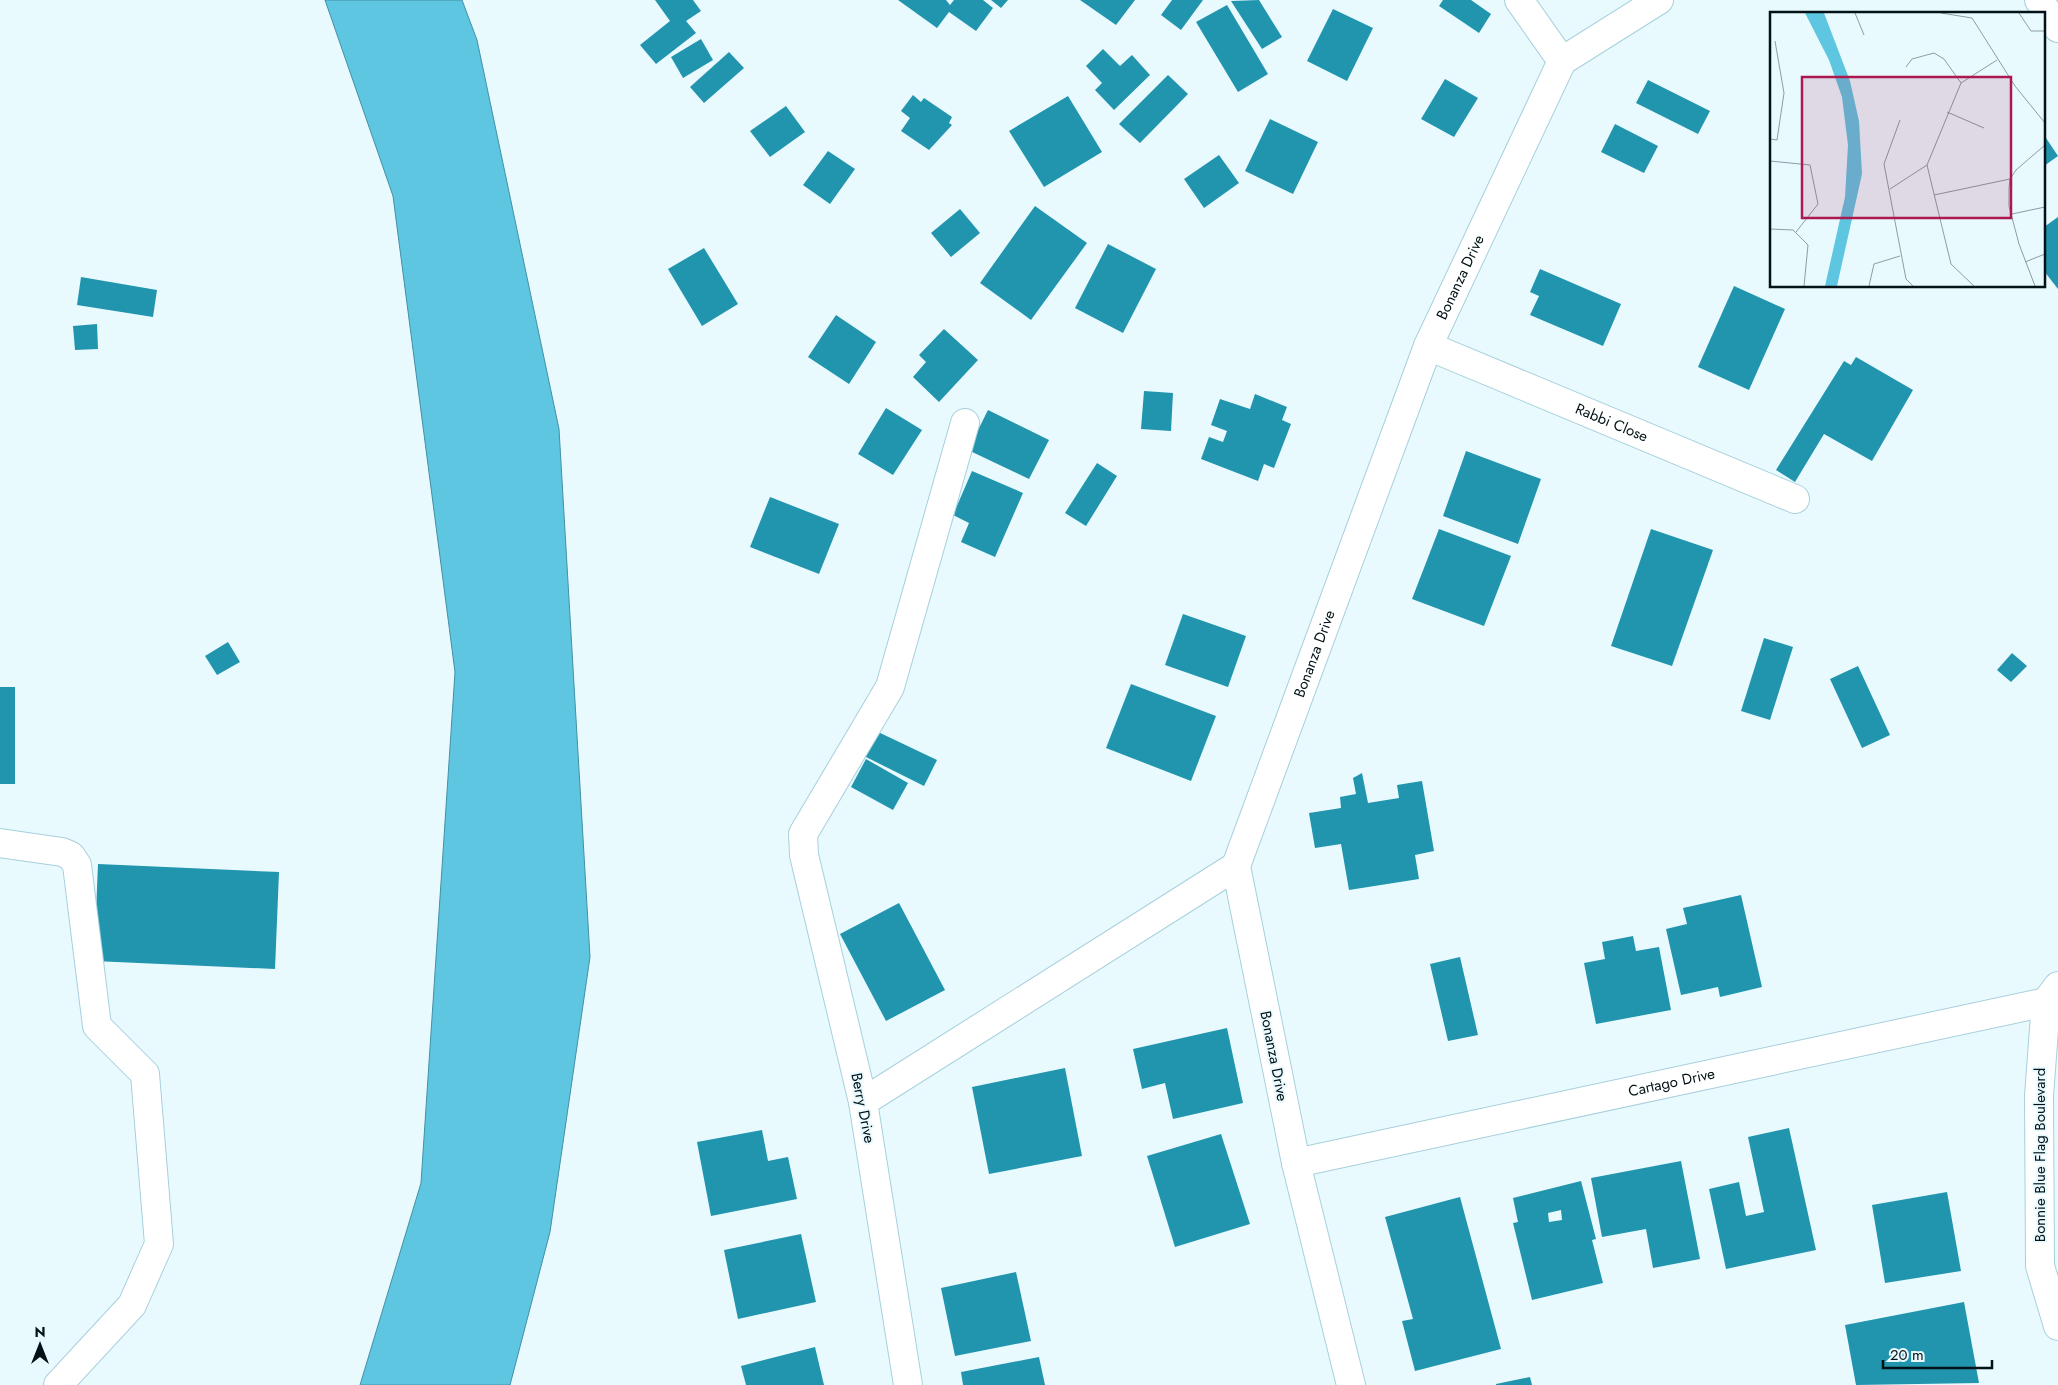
<svg xmlns="http://www.w3.org/2000/svg" width="2058" height="1385" viewBox="0 0 2058 1385" font-family="Jost,sans-serif">
<style>
.water{fill:#5ec6e1;stroke:#4390a4}
.building{fill:#2195ae;fill-rule:evenodd}
.lines{fill:none;stroke-linecap:round;stroke-linejoin:round}
.minor-casing{stroke:#a6d0dc;stroke-width:30}
.minor{stroke:#fff;stroke-width:28}
.labels{text-anchor:middle;dominant-baseline:central;stroke-width:4;stroke-linejoin:round;paint-order:stroke}
.street-label{font-size:15px;fill:#031216;stroke:#e9faff}
.inset-road{fill:none;stroke:#8d9da2;stroke-width:1}
.view{fill:#ab194e;fill-opacity:0.15;stroke:#ab194e;stroke-width:2.5}
.inset-edge{fill:none;stroke:#031216;stroke-width:2.5}
</style>
<rect width="100%" height="100%" fill="#e9faff"/>
<path class="water" d="M325,0H462L477,40L559,429L590,957L550,1232L510,1385H360L421,1183L455,672L393,196Z"/>
<g class="building">
<path d="M655,0H693L701,11L686,21L696,33L656,64L640,45L670,21Z"/>
<path d="M898,0H946L950,5L954,0H983L993,8L976,31L949,12L937,28Z"/>
<path d="M991,0H1008L1001,8Z"/>
<path d="M1080,0H1135L1116,25Z"/>
<path d="M1172,0H1203L1181,30L1161,15Z"/>
<path d="M1259,0L1282,37L1262,49L1231,1Z"/>
<path d="M1443,0H1471L1491,14L1479,33L1439,6Z"/>
<path d="M1227,5L1268,74L1238,92L1196,22Z"/>
<path d="M1333,9L1373,28L1347,81L1307,61Z"/>
<path d="M701,39L713,60L683,78L671,57Z"/>
<path d="M1103,49L1120,66L1132,55L1150,75L1114,110L1095,90L1102,83L1086,66Z"/>
<path d="M729,52L744,68L704,103L690,87Z"/>
<path d="M1168,75L1188,94L1140,143L1119,124Z"/>
<path d="M1445,79L1478,98L1454,137L1421,119Z"/>
<path d="M1648,80L1710,111L1698,134L1636,103Z"/>
<path d="M913,95L921,102L924,98L952,117L949,123L952,125L929,150L901,131L910,118L901,111Z"/>
<path d="M1068,96L1102,152L1044,187L1009,131Z"/>
<path d="M786,106L805,132L770,157L750,131Z"/>
<path d="M1270,119L1318,142L1293,194L1245,171Z"/>
<path d="M1615,124L1658,146L1644,173L1601,152Z"/>
<path d="M2044,135L2058,156L2044,166Z"/>
<path d="M828,151L855,169L830,204L803,185Z"/>
<path d="M1219,155L1239,183L1204,208L1184,179Z"/>
<path d="M1035,206L1087,243L1031,320L980,283Z"/>
<path d="M960,209L980,233L951,257L931,233Z"/>
<path d="M2058,217V289L2044,271V227Z"/>
<path d="M1108,244L1156,269L1123,333L1075,308Z"/>
<path d="M704,248L738,304L702,326L668,269Z"/>
<path d="M1540,269L1621,304L1603,346L1530,315L1539,296L1530,292Z"/>
<path d="M81,277L157,290L153,317L77,305Z"/>
<path d="M1734,286L1785,309L1749,390L1698,367Z"/>
<path d="M836,315L876,342L849,384L808,357Z"/>
<path d="M97,324L98,349L75,350L73,326Z"/>
<path d="M944,329L978,360L939,402L913,377L926,362L919,355Z"/>
<path d="M1856,357L1913,390L1872,461L1824,434L1795,482L1776,470L1844,361L1851,365Z"/>
<path d="M1144,391L1173,393L1171,431L1141,429Z"/>
<path d="M1255,394L1287,407L1282,420L1291,424L1274,468L1264,464L1258,481L1201,459L1209,437L1223,442L1227,431L1211,425L1220,399L1250,409Z"/>
<path d="M886,408L922,430L893,475L858,454Z"/>
<path d="M988,410L1049,440L1029,479L968,450Z"/>
<path d="M1466,451L1541,479L1518,544L1443,516Z"/>
<path d="M1097,463L1117,476L1086,526L1065,513Z"/>
<path d="M972,471L1023,493L995,557L961,542L969,523L953,515Z"/>
<path d="M770,497L839,524L819,574L750,547Z"/>
<path d="M1439,529L1511,556L1484,626L1412,599Z"/>
<path d="M1651,529L1713,550L1672,666L1611,646Z"/>
<path d="M1183,614L1246,636L1228,687L1165,665Z"/>
<path d="M1764,638L1793,647L1770,720L1741,711Z"/>
<path d="M228,642L240,662L217,675L205,656Z"/>
<path d="M2012,653L2027,666L2011,682L1997,670Z"/>
<path d="M1858,666L1890,735L1862,748L1830,679Z"/>
<path d="M1131,684L1216,716L1191,781L1106,748Z"/>
<rect x="0" y="687" width="15" height="97"/>
<path d="M876,731L937,760L924,786L864,756Z"/>
<path d="M866,759L908,783L893,810L851,787Z"/>
<path d="M1362,773L1368,803L1399,798L1397,785L1422,781L1434,851L1415,855L1419,879L1349,890L1341,844L1315,848L1309,813L1341,808L1340,797L1356,794L1353,778Z"/>
<path d="M98,864L279,872L275,969L94,961Z"/>
<path d="M1741,895L1762,987L1720,997L1718,987L1681,995L1666,929L1687,924L1683,908Z"/>
<path d="M899,903L945,990L886,1021L840,934Z"/>
<path d="M1633,936L1636,951L1659,947L1671,1010L1596,1024L1584,963L1605,959L1602,942Z"/>
<path d="M1460,957L1478,1035L1448,1041L1430,964Z"/>
<path d="M1227,1028L1243,1103L1173,1119L1165,1083L1142,1089L1133,1049Z"/>
<path d="M1065,1068L1082,1156L989,1174L972,1087Z"/>
<path d="M1789,1128L1816,1250L1726,1269L1709,1189L1739,1182L1746,1216L1764,1212L1748,1137Z"/>
<path d="M762,1130L768,1161L788,1157L797,1199L711,1216L697,1142Z"/>
<path d="M1221,1134L1250,1224L1175,1247L1147,1156Z"/>
<path d="M1681,1161L1700,1259L1653,1268L1646,1229L1602,1237L1591,1178Z"/>
<path d="M1581,1181L1596,1239L1592,1240L1603,1283L1532,1300L1513,1223L1518,1222L1513,1198ZM1561,1210L1562,1220L1549,1222L1548,1213Z"/>
<path d="M1947,1192L1961,1271L1885,1283L1872,1205Z"/>
<path d="M1460,1197L1501,1349L1415,1371L1402,1321L1413,1319L1385,1217Z"/>
<path d="M801,1234L816,1302L738,1319L724,1250Z"/>
<path d="M1016,1272L1031,1341L955,1356L941,1288Z"/>
<path d="M1964,1302L1979,1383L1856,1385L1845,1325Z"/>
<path d="M815,1347L824,1385H746L741,1366Z"/>
<path d="M1039,1357L1045,1385H963L961,1372Z"/>
<path d="M1530,1377L1532,1385H1496V1384Z"/>
</g>
<g class="lines">
<defs>
<g id="minor">
<path d="M1519,0L1562,61"/>
<path d="M2039,0L2058,28"/>
<path id="s1" d="M1428,346L1795,499"/>
<path d="M0,843L62,852L71,856L77,865L97,1026L145,1074L159,1244L132,1305L58,1385"/>
<path d="M2058,986L2046,1002L2039,1096L2040,1266L2058,1326"/>
<path d="M863,1102L1236,866"/>
<path id="s2" d="M1296,1163L2046,1002"/>
<path d="M908,1385L863,1102L804,855L803,834L890,687L965,423"/>
<path id="s3" d="M1351,1385L1296,1163L1236,866L1428,346L1562,61L1659,0"/>
</g>
</defs>
<use href="#minor" class="minor-casing"/>
<use href="#minor" class="minor"/>
</g>
<g class="labels">
<g class="street-label">
<text stroke="none"><textPath href="#s3" startOffset="1162">Bonanza Drive</textPath></text>
<text stroke="none"><textPath href="#s1" startOffset="199">Rabbi Close</textPath></text>
<text stroke="none"><textPath href="#s3" startOffset="758">Bonanza Drive</textPath></text>
<text transform="translate(1274 1056) rotate(79)">Bonanza Drive</text>
<text stroke="none"><textPath href="#s2" startOffset="384">Cartago Drive</textPath></text>
<text transform="translate(863 1108) rotate(79)">Berry Drive</text>
<text transform="translate(2040 1155) rotate(-90)">Bonnie Blue Flag Boulevard</text>
</g>
</g>
<g transform="translate(1770 12)">
<rect width="275" height="275" fill="#e9faff"/>
<path d="M35,1H54L80,69L89,109L92,162L67,274H55L75,185L78,133L72,85L59,48Z" fill="#5ec6e1"/>
<path class="inset-road" d="M85,1L94,23M171,1L202,6L245,74L275,111M249,1L261,19H275M136,55L142,47L164,41L174,47L191,71M177,100L214,116M130,108L114,152L136,267L143,274M0,127L7,128L14,81L5,29M0,149L40,153L48,192L26,220M120,177L157,153M164,183L240,167M242,202L275,195M0,217L23,218L38,233L34,274M255,250L275,242M99,274L104,252L130,244M204,274L181,252L157,153L191,71L227,48M265,274L249,232L239,194V176L240,167L246,158L275,133"/>
<path class="view" d="M32,65H241V206H32Z"/>
<rect width="275" height="275" class="inset-edge"/>
</g>
<g transform="translate(40 1345)" stroke="#e9faff" stroke-width="4" paint-order="stroke">
<path d="M0-4L9 19L0 12L-9 19Z" fill="#031216"/>
<text y="-8" font-size="14" font-weight="bold" text-anchor="middle" fill="#031216">N</text>
</g>
<path d="M1883 1360v8h109v-8" fill="none" stroke="#031216" stroke-width="2.5"/>
<text x="1890" y="1360" font-size="15" fill="#031216" stroke="#e9faff" stroke-width="4" paint-order="stroke">20 m</text>
</svg>
